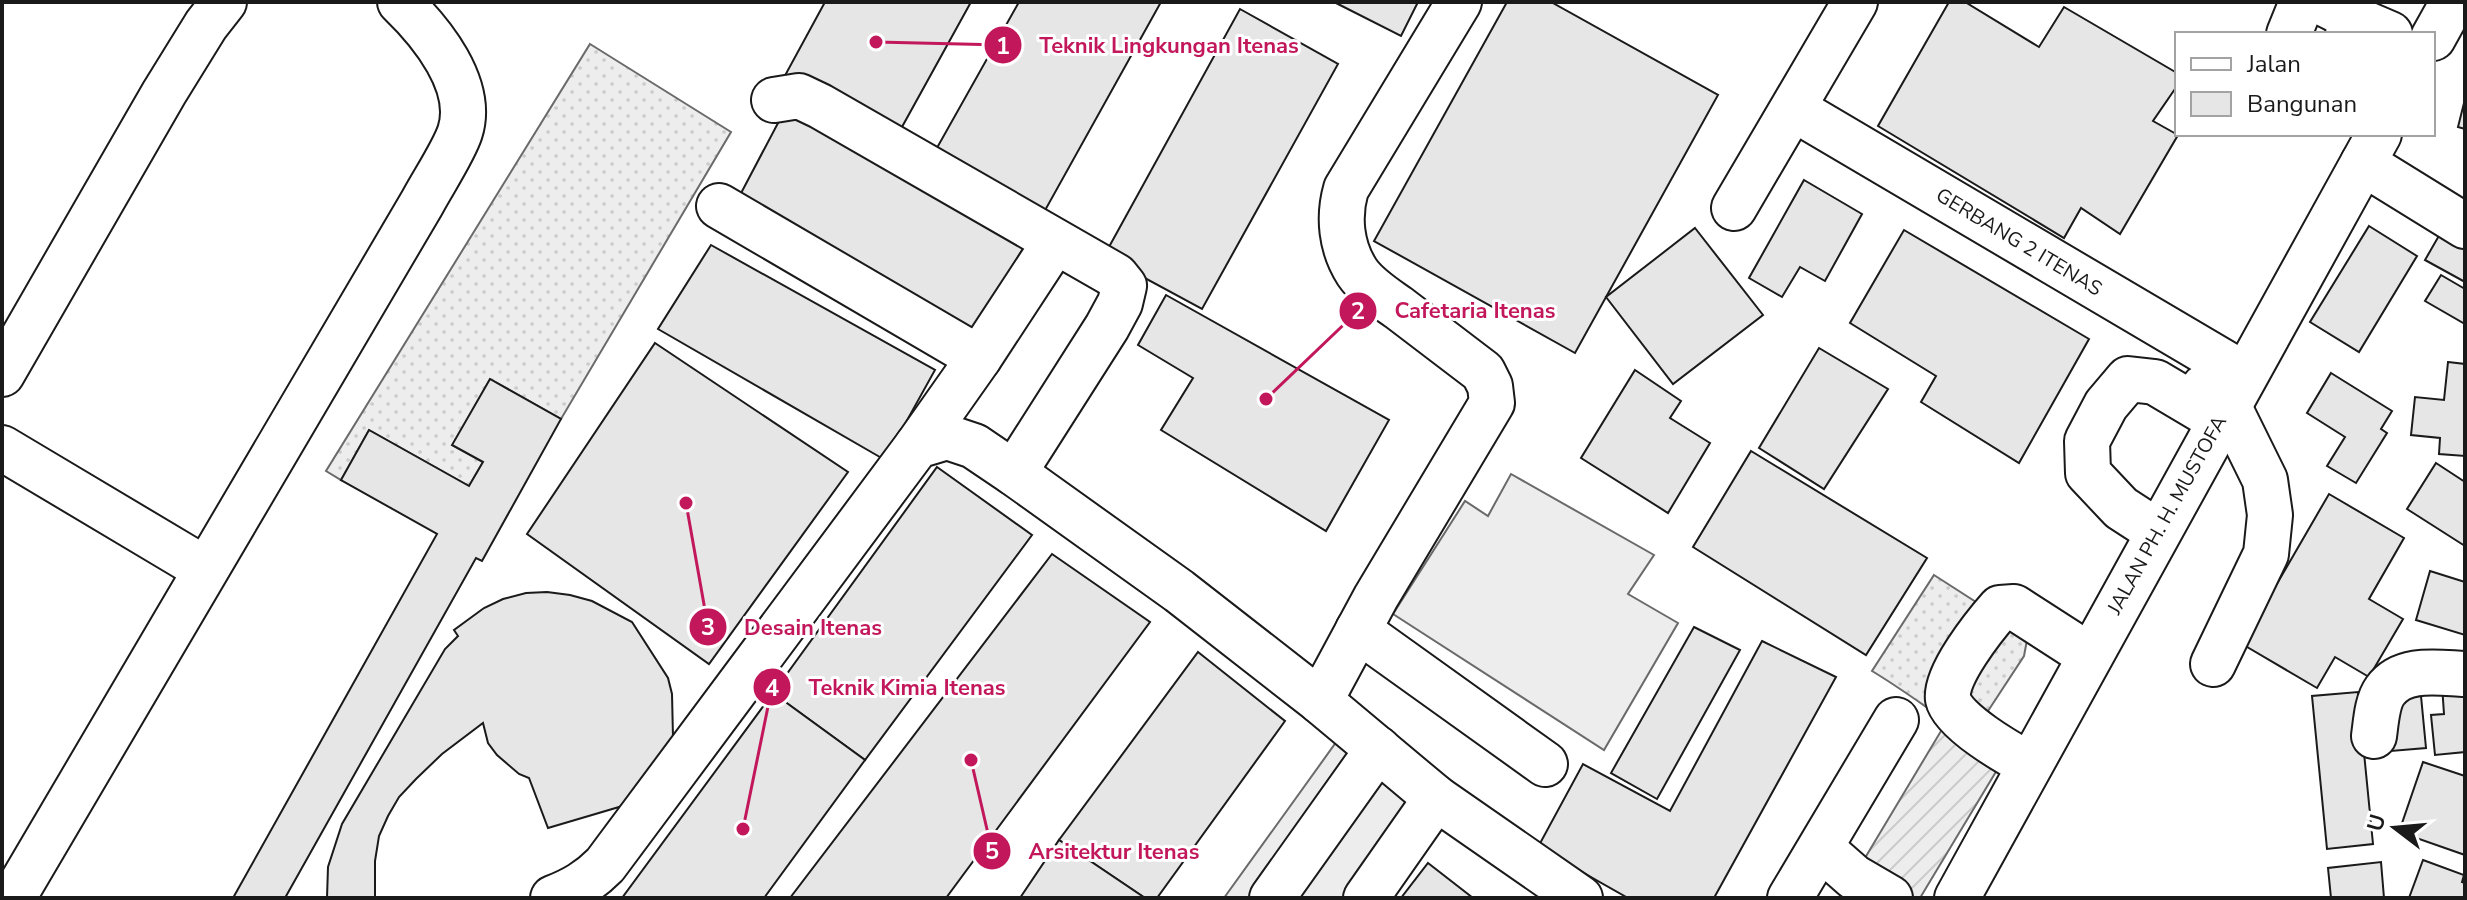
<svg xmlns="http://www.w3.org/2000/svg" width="2467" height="900" viewBox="0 0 2467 900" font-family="'Nunito Sans',sans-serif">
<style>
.grass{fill:url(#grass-dots);stroke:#6a6a6a;stroke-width:2}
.garden{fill:url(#garden-furrows);stroke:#6a6a6a;stroke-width:2}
.pitch{fill:#ededed;stroke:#6a6a6a;stroke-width:2}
.building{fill:#e6e6e6;stroke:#1a1a1a;stroke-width:2}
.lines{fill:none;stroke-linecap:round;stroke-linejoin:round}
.minor-casing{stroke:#1a1a1a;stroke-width:48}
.highway-casing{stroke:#1a1a1a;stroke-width:48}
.minor{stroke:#fff;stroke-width:44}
.highway{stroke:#fff;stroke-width:44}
.labels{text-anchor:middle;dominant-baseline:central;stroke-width:6;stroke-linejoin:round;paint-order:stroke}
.street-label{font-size:20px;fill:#1a1a1a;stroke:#fff}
.leader{fill:none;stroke:#c2185b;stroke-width:3}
.callout-dot{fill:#c2185b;stroke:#fff;stroke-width:3}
.mark-label{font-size:24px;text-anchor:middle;font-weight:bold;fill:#fff}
.callout-label{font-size:22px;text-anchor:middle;font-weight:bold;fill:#c2185b;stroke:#fff;stroke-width:6;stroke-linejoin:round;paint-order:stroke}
</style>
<defs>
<pattern id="grass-dots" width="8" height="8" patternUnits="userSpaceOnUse" patternTransform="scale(2)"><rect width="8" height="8" fill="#ededed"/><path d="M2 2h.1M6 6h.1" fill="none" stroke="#cbcbcb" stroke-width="1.8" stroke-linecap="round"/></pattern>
<pattern id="garden-furrows" width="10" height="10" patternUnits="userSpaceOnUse" patternTransform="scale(2)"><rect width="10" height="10" fill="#ededed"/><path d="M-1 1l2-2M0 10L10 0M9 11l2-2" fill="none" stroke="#cbcbcb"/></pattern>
</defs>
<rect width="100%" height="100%" fill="#fff"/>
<g class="grass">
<path d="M590,44L731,132L561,419L490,379L453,445L483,462L469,486L369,430L341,480L326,471Z"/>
<path d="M1934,575L2021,631L2027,640L2024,656L1971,737C1936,715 1907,692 1872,671Z"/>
</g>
<path class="garden" d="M1944,726L2003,760L1920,898H1841Z"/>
<g class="pitch">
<path d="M1511,474L1654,555L1628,594L1678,623L1604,750L1393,614L1465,501L1488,516Z"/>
<path d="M1337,741L1445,821L1387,898H1224Z"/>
</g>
<g class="building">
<path d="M825,2H971L892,145L782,81Z"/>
<path d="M1019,2H1161L1038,223L929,162Z"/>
<path d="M1334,2H1418L1401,36Z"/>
<path d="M1507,2H1551L1718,95L1575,353L1374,241Z"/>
<path d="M1949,2H1965L2039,47L2064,7L2177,73V86L2153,121L2178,135L2120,234L2081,208L2064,238L1878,126Z"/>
<path d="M1240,9L1338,64L1202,309L1104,256Z"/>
<path d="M2465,99V129L2458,127Z"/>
<path d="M788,104L1029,239L962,348L730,214Z"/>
<path d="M1804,180L1862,214L1825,281L1800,267L1782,297L1749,278Z"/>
<path d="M2448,220L2465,230V282L2425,260Z"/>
<path d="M2369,226L2417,256L2359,352L2310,322Z"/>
<path d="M1695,228L1763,315L1673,384L1606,297Z"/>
<path d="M1904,230L2089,339L2019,463L1921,402L1936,376L1850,323Z"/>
<path d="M711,245L935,370L885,460L658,329Z"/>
<path d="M2441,275L2465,289V324L2425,301Z"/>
<path d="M1166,295L1389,420L1326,531L1161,430L1193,378L1138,345Z"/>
<path d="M655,343L848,472L709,664L527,534Z"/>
<path d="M1819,348L1888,389L1824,489L1759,448Z"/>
<path d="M2448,362L2465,364V456L2439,454L2440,438L2411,435L2415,397L2444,400Z"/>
<path d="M1635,370L1681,401L1670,418L1710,443L1668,513L1581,458Z"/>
<path d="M2331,373L2392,411L2381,429L2387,433L2356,483L2327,466L2345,437L2307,413Z"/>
<path d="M490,379L561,419L482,561L476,558L285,898H233L437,534L341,480L369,430L469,486L483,462L452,445Z"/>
<path d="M1751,451L1927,558L1866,655L1693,547Z"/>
<path d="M2436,463L2465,482V546L2407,509Z"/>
<path d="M937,467L1032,535L865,760L773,693Z"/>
<path d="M2329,494L2404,538L2369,599L2403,619L2369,677L2335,657L2317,688L2242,644Z"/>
<path d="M1052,554L1150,622L946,898H790Z"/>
<path d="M2430,571L2465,582V635L2416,620Z"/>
<path d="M547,592L570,595L592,601L632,622L668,678L672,694L673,737L633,799L619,807L548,828L529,778L519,774L497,755L488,743L483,723L442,754L416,779L399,797L388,816L379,836L375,861V898H327L328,867L342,824L445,649L458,636L454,630L484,608L503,599L526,593Z"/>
<path d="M1694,627L1740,650L1657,799L1611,773Z"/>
<path d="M1762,641L1836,677L1714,898H1628L1538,847L1583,764L1670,811Z"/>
<path d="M1198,652L1285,721L1157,898H1145L1059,840Z"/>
<path d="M2465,683V752L2435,755L2431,715L2444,714L2442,685Z"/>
<path d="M2358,692L2373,844L2327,849L2312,696Z"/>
<path d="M773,693L865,760L764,898H622Z"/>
<path d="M2421,696L2426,748L2391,751L2385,699Z"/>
<path d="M2423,762L2465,776V855L2399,832Z"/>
<path d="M1059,840L1145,898H1020Z"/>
<path d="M2423,860L2464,875L2462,882L2465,883V898H2409Z"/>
<path d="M2381,862L2384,898H2331L2328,868Z"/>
<path d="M1428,863L1473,898H1401Z"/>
</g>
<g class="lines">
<defs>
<g id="minor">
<path d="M2321,2L2355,19"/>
<path d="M2289,34L2302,2"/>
<path d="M2348,34L2355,19L2390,34"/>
<path d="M774,100L799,96L820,106L1116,276L1124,286L1120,303L1107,327L1014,473"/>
<path d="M1794,109L2245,375"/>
<path d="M2363,163L2465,226"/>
<path d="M719,206L979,358"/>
<path d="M1734,208L1855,2"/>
<path d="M2,374L164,93L206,25L224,2"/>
<path d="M2204,387L2228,405L2265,480L2270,515L2266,554L2213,664"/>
<path d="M917,446L979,358L1055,242"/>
<path d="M2,448L205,569"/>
<path d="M2158,532L2121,508L2088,473L2087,441L2106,405L2128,379L2155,382L2219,420"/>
<path d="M1358,630L1545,764"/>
<path d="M1320,701L1376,597L1492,403L1490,386L1483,372C1455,351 1427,329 1399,308C1385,298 1367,287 1357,272C1341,247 1338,217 1346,189L1459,2"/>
<path d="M2374,736C2376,722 2377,702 2385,691C2403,666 2439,673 2465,674"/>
<path d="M2030,765C2010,754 1953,722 1948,699C1944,676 1985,625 2000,608L2014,607L2090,656"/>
<path d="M1821,848L1854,877L1890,898"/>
<path d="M13,898L422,203C432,184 454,151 460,132C475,85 431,32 400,2"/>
<path d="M553,898C574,890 589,881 605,865L917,446L947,437L974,446L1014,473L1179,591L1320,701L1436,798L1580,898"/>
<path d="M1272,898L1378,749"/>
<path d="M1366,898L1436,798"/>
<path d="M1790,898L1896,720"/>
</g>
<g id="highway">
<path d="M2433,38L2453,2"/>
<path d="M1957,898L2379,134"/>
</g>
</defs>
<use href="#minor" class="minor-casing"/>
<use href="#highway" class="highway-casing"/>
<use href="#minor" class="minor"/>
<use href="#highway" class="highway"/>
</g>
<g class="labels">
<g class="street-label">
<text transform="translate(2019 242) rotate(31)">GERBANG 2 ITENAS</text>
<text transform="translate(2167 515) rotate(-61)">JALAN PH. H. MUSTOFA</text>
</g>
</g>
<path class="leader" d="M876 42L1003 45M1266 399L1358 311M686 503L708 627M743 829L772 687M971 760L992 851"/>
<g class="callout-dot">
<circle cx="876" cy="42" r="8"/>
<circle cx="1266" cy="399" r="8"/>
<circle cx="686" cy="503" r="8"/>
<circle cx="743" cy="829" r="8"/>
<circle cx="971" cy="760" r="8"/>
<circle cx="1003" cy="45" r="20"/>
<circle cx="1358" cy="311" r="20"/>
<circle cx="708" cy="627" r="20"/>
<circle cx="772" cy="687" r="20"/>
<circle cx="992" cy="851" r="20"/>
</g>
<g class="mark-label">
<text x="1003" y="54">1</text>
<text x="1358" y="319">2</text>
<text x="708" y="635">3</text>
<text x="772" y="696">4</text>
<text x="992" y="859">5</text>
</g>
<g class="callout-label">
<text x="1169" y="53">Teknik Lingkungan Itenas</text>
<text x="1475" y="318">Cafetaria Itenas</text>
<text x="813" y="635">Desain Itenas</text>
<text x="907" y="695">Teknik Kimia Itenas</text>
<text x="1114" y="859">Arsitektur Itenas</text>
</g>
<rect width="2467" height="900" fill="none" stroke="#1a1a1a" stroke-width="8"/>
<rect x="2175" y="32" width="260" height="104" fill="#ffffff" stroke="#a3a3a3" stroke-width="2"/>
<rect x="2191" y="58" width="40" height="12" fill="#ffffff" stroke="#a3a3a3" stroke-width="2"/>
<text x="2247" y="72" font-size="24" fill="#1a1a1a">Jalan</text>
<rect x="2191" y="92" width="40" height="24" fill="#e6e6e6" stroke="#a3a3a3" stroke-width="2"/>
<text x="2247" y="112" font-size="24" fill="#1a1a1a">Bangunan</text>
<g transform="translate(2395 828) rotate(286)" stroke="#ffffff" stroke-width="6" paint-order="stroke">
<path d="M0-6L14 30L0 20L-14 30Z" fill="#1a1a1a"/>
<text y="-12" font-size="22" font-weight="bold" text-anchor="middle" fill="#1a1a1a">U</text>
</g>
</svg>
